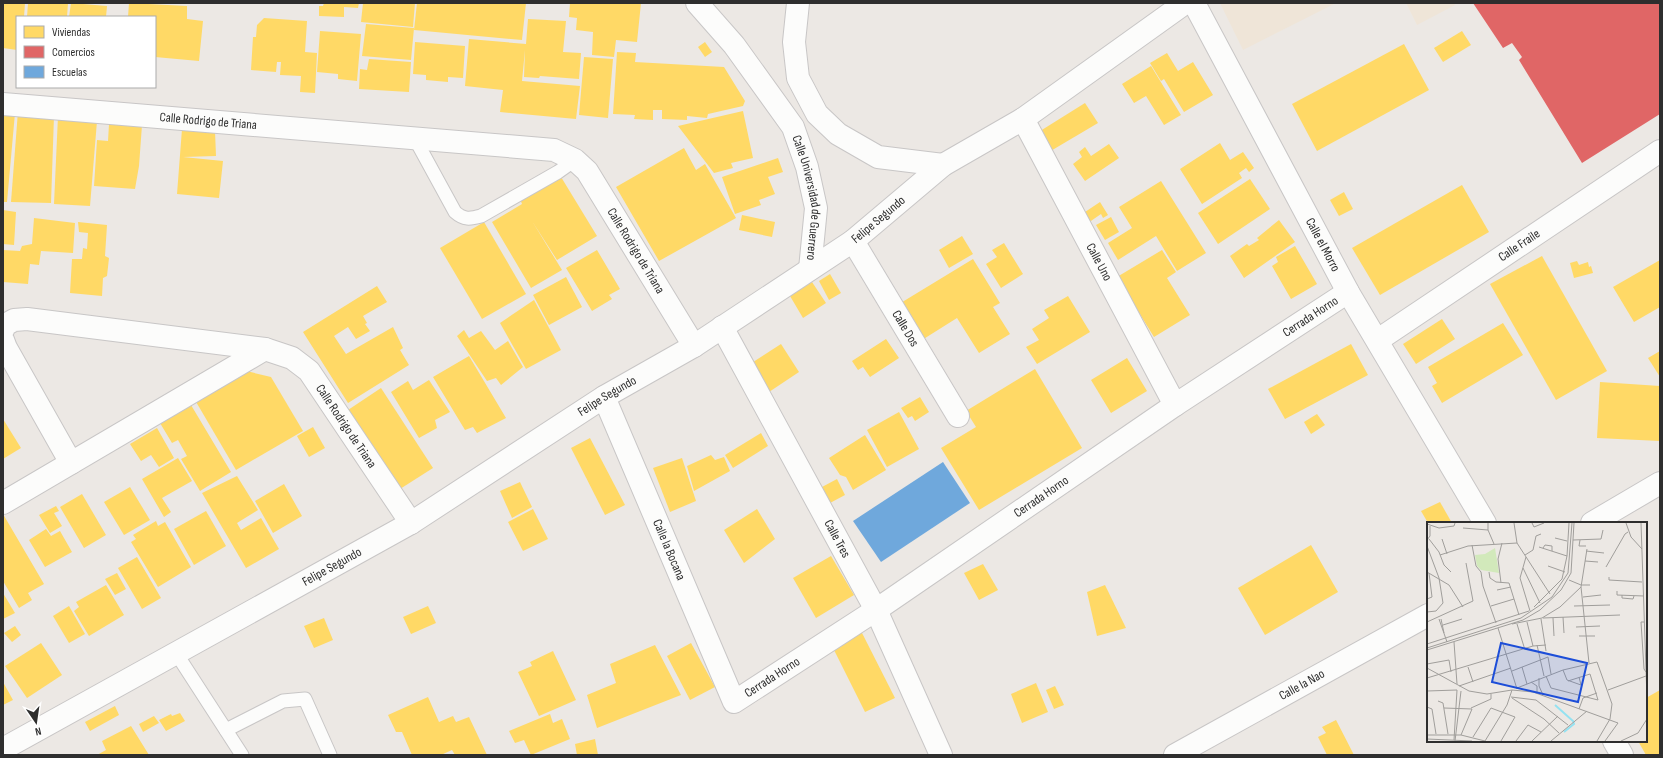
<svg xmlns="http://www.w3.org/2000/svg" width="1663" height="758" viewBox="0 0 1663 758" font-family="'Sofia Sans Condensed',sans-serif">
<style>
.education{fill:#efe5d8}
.homes{fill:#ffd966}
.shops{fill:#e06666}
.schools{fill:#6fa8dc}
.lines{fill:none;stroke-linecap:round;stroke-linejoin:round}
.lane-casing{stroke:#c8c6c6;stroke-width:15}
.street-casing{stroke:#c8c6c6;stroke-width:24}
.lane{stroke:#fcfcfb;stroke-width:13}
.street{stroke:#fcfcfb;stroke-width:22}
.labels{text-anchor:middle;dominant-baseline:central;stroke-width:4;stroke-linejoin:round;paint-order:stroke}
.street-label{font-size:13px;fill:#2e2e2e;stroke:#fff}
.inset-river{fill:none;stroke:#94e2f1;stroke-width:2}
.inset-road{fill:none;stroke:#a09e9b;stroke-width:1}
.view{fill:#1d4ed8;fill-opacity:0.15;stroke:#1d4ed8;stroke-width:2}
.inset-edge{fill:none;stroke:#2e2e2e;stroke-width:2}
</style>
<rect width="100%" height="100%" fill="#ece8e4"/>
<g class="education">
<path d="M1220,3H1336L1243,50Z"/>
<path d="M1406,3H1454L1455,5L1417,25Z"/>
</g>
<g class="homes">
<path d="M3,3H25L24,17H17V50L3,48Z"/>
<path d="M28,3H68L67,17H27Z"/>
<path d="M71,3L107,6L106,17H69Z"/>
<path d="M129,3L187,6V19L203,21L199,61L155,57V17H128Z"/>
<path d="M324,3H359L358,8L344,7V17L319,16V6H323Z"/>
<path d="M363,3H415L413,27L361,22Z"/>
<path d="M417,3H526L522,40L414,30Z"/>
<path d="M570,3H641L637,42L616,40L614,57L592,55L593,32L576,30L577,18L569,17Z"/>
<path d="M264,18L307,21L305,52L317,53L315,93L300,92L301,76L280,75L281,62H277L276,72L251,70L253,37H256L257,25Z"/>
<path d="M528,19L566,21L563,52L581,53L579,79L540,76L539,78L524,77L525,50L522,81L580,86L576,119L500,112L503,90L465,86L469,39L526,44Z"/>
<path d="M366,24L414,28L411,60L362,56Z"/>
<path d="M320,31L361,34L357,81L338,79V74L317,72Z"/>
<path d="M1462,31L1471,45L1443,62L1434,48Z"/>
<path d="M415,42L465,46L463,78L448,77V82L426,80V75L413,74Z"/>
<path d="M705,42L712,52L705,57L698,47Z"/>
<path d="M1404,44L1429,90L1317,151L1292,104Z"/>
<path d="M617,52L636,53L635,62L724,67L745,101L743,106L708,114L707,118L687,116V120L662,119V110H653V120L634,119L635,115L613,114Z"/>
<path d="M1167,53L1178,71L1193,62L1213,95L1184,112L1164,79L1161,81L1150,63Z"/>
<path d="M584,57L613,59L608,118L579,115Z"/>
<path d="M369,59L411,62L409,92L359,89L360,69L367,70Z"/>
<path d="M1151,66L1181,115L1164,125L1146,96L1134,103L1122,84Z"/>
<path d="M1085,103L1098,123L1049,152L1037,133Z"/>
<path d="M18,111L54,116L51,203L11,202Z"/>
<path d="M743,111L753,158L731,163L733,168L714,173L678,126Z"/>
<path d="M3,112L15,113L7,202H3Z"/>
<path d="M58,116L97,121L90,206L54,204Z"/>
<path d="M109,124L142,125L139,166L135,189L94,186L97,140L108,141Z"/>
<path d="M182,129L215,131L216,156L183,157L223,161L219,198L177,194Z"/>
<path d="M1220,143L1230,160L1243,152L1254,168L1249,172L1246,168L1239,173L1242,178L1202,204L1180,169Z"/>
<path d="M1109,144L1119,158L1085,181L1073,164L1082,157L1079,152L1085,147L1091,156Z"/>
<path d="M684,148L696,170L705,164L736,218L659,261L616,187Z"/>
<path d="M778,158L783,172L768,177L775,194L759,200L761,205L735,214L722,177Z"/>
<path d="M558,172L597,236L557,260L532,221L562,270L531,288L492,222L522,204L519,196Z"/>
<path d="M1250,179L1270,209L1218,244L1198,213Z"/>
<path d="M1161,181L1206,253L1177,271L1156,236L1118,260L1108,243L1132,228L1119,207Z"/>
<path d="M1462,185L1489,232L1380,295L1352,248Z"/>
<path d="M1344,192L1353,209L1339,216L1330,200Z"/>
<path d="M1100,202L1108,215L1103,218L1101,214L1088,223L1082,214Z"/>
<path d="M3,210L16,212L14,245L3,244Z"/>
<path d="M742,215L775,222L772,237L739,230Z"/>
<path d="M1111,217L1119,232L1105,240L1096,225Z"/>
<path d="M34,218L75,223L73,253L41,251L39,265L30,264L28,284L3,282V250L20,251L22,246L32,244Z"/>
<path d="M1279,220L1295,242L1244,278L1230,256L1247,244L1249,246L1259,240L1257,238Z"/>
<path d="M78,222L107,225L105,256L109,258L107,276L103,278L102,296L70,293L72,259H82L83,248L87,249L88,233L79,232Z"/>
<path d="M484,222L526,294L482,319L440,248Z"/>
<path d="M962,236L973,254L949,268L939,250Z"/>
<path d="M1004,243L1023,274L1001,288L986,264L997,257L992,250Z"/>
<path d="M1295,246L1317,284L1291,299L1272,266L1278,262L1276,257Z"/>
<path d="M597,250L620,289L609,295L612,299L592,311L566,268Z"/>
<path d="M1162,250L1176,272L1167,278L1190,315L1154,337L1117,277Z"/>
<path d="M1542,256L1607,371L1556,400L1490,284Z"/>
<path d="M973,259L1000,303L993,307L1010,334L979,353L957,318L922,340L899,304Z"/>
<path d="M1660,260V307L1634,322L1613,287Z"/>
<path d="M1577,261L1579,265L1588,262L1589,267L1591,266L1593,273L1574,278L1570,263Z"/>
<path d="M830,274L841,293L829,300L819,281Z"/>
<path d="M566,277L582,307L549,325L533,295Z"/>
<path d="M812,282L826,303L803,318L790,296Z"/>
<path d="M377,286L387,302L363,316L367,323L365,324L370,331L356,339L348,327L334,336L346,354L393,327L403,348L400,350L409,365L348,403L303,332Z"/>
<path d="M1068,296L1090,332L1037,364L1026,347L1039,340L1032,329L1049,318L1044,310Z"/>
<path d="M534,300L561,350L526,369L500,323Z"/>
<path d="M1442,319L1455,339L1416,364L1403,344Z"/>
<path d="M1503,323L1523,355L1442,403L1432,386L1437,383L1428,367Z"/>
<path d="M464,330L469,338L481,331L495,350L508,341L523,367L501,385L496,378L487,381L457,336Z"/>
<path d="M886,339L899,358L870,377L863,367L858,370L852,361Z"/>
<path d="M781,344L799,372L769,392L750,364Z"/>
<path d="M1351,344L1368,375L1285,419L1268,389Z"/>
<path d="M1660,351V377L1648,358Z"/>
<path d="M469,356L506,418L477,433L473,427L465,430L433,377Z"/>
<path d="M1127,358L1147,391L1111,413L1091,380Z"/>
<path d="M238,369L271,377L303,431L236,470L192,395Z"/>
<path d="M1035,369L1082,448L979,510L941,448L976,427L966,411Z"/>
<path d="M429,380L450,412L435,420L437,428L419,438L391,392L408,381L413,390Z"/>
<path d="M1600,382L1660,386V441L1597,438Z"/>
<path d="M381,388L433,468L400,489L348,410Z"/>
<path d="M920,397L929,412L915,421L912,416L908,418L901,408Z"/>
<path d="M188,400L231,472L200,491L181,459L187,456L178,440L172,443L157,418Z"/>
<path d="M899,412L919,449L887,467L867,430Z"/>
<path d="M1317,414L1325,425L1311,434L1304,422Z"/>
<path d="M3,419L21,448L3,459Z"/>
<path d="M313,427L325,448L309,457L297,436Z"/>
<path d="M157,428L174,458L159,467L151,455L141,461L130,444Z"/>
<path d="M761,433L768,446L733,468L725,455Z"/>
<path d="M865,435L886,470L853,490L846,477L840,475L829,458Z"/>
<path d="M590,438L625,505L605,515L571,448Z"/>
<path d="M711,455L715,460L724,457L730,471L694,491L687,466Z"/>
<path d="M178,458L192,481L162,498L171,512L164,517L142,479Z"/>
<path d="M682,458L696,501L670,512L653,468Z"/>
<path d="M237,476L258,510L237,523L241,530L261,518L279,549L246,568L202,493Z"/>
<path d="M837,479L845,495L830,503L822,487Z"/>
<path d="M520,482L532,507L512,518L500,491Z"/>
<path d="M284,484L302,516L273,533L255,501Z"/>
<path d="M130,487L150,520L124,535L104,502Z"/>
<path d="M82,494L106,535L84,548L60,507Z"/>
<path d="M1440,502L1452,523H1428L1421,511Z"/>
<path d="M56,506L59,511L54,513L62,526L50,533L39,515Z"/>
<path d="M533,509L548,539L523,551L508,522Z"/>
<path d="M757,509L775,539L744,563L724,530Z"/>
<path d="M206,511L226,546L194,565L174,529Z"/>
<path d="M3,514L44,584L28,593L32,600L19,608L3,581Z"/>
<path d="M156,521L158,526L165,522L191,567L158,587L131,542L136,539L133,535Z"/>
<path d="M46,529L51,536L60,531L72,552L45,567L29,540Z"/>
<path d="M1311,545L1338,592L1265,635L1238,588Z"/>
<path d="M831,556L854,595L816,618L793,578Z"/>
<path d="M137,557L161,598L142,609L118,568Z"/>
<path d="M983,564L998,590L979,600L964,573Z"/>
<path d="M117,573L126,589L115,595L105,579Z"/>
<path d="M106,585L124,615L89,636L74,611L79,607L76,602Z"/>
<path d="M1105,585L1126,628L1097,636L1087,592Z"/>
<path d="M3,593L15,613L3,619Z"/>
<path d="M69,606L85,634L69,643L53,616Z"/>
<path d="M428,606L436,623L411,634L403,617Z"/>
<path d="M324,618L333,640L314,648L304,626Z"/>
<path d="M15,626L21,635L12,642L4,633Z"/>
<path d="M861,631L895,698L865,712L832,646Z"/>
<path d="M41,643L62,675L27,698L5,666Z"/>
<path d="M691,643L715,687L690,700L667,656Z"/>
<path d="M655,645L681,695L597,728L587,695L616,683L610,664Z"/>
<path d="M553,651L576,700L539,716L518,672L532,666L530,662Z"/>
<path d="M3,682L13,700L3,705Z"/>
<path d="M1036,683L1048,712L1022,723L1011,694Z"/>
<path d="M1055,686L1064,705L1054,709L1046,690Z"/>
<path d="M1660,690V755H1646L1638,741H1646V698Z"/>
<path d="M428,697L439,722L453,716L456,722L469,717L487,755H455L452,750L441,755H412L402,732H396L388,715Z"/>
<path d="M115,706L119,715L90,731L85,722Z"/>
<path d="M180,713L185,721L166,731L159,720L171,714L172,716Z"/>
<path d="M550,714L553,723L562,719L570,739L531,755L524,740L515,743L509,731Z"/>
<path d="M154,716L159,723L143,732L139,724Z"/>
<path d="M1336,720L1354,755H1327L1318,737L1326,733L1322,727Z"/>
<path d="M131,726L149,755H97L106,750L102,741Z"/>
<path d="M595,739L598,755H577L575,744Z"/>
</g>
<path class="shops" d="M1473,3H1660V114L1582,163L1519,60L1522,57L1512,43L1503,48Z"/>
<path class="schools" d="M943,462L970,503L881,562L853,521Z"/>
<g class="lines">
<defs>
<g id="lane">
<path d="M414,137L455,212C464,220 470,219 481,216L558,172L575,160"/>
<path d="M176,653L242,755"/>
<path d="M226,730L283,701L305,699L330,755"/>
</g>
<g id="street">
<path id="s1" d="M697,3L734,45L793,127L807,167L816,208L810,269"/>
<path d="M798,3L794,42L798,78L817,114L838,134L878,157L943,165"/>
<path id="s2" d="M1194,3L1348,292L1485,523"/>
<path id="s3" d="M3,104L554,150L575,160L587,171L694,346"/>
<path id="s4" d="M1023,119L1175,405"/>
<path id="s5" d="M853,241L958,416"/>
<path id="s6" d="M722,327L876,610L941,755"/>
<path id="s7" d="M3,330L5,325L14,320L27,319L265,349L292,358L309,371L411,523"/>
<path d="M3,340L6,348L71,463"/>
<path id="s8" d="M1378,340L1660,151"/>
<path id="s9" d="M604,397L734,702L876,610L1175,405L1348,292"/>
<path d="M3,503L265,349"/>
<path d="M1592,523L1660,483"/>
<path d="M1614,741L1622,755"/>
<path id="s10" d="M3,749L411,523L604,397L694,346L853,241L943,165L1023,119L1185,3"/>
<path id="s11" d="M1175,755L1428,615"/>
</g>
</defs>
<use href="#lane" class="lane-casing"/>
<use href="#street" class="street-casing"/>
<use href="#lane" class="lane"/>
<use href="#street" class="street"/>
</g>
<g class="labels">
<g class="street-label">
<text stroke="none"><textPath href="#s3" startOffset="206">Calle Rodrigo de Triana</textPath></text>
<text stroke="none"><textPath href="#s1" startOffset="230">Calle Universidad de Guerrero</textPath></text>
<text stroke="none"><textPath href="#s10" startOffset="1024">Felipe Segundo</textPath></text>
<text stroke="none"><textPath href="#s2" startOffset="274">Calle el Morro</textPath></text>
<text stroke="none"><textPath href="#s8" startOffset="170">Calle Fraile</textPath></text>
<text stroke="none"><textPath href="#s3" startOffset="686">Calle Rodrigo de Triana</textPath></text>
<text stroke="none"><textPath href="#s4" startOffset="162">Calle Uno</textPath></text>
<text stroke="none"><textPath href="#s9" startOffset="1025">Cerrada Horno</textPath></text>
<text stroke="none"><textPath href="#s5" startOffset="102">Calle Dos</textPath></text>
<text stroke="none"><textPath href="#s10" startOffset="700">Felipe Segundo</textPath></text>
<text stroke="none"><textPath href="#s7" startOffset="385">Calle Rodrigo de Triana</textPath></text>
<text stroke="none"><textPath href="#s9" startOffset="701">Cerrada Horno</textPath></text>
<text stroke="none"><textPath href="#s6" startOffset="241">Calle Tres</textPath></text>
<text stroke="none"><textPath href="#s9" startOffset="166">Calle la Bocana</textPath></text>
<text stroke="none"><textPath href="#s10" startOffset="376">Felipe Segundo</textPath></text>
<text stroke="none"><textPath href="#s9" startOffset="377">Cerrada Horno</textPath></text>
<text stroke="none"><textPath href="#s11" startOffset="145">Calle la Nao</textPath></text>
</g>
</g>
<g transform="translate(1427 522)">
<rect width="220" height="220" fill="#ece8e4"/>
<path d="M68,26L72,51L54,48L50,44L48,33L58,32Z" fill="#d2e9bb"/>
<path class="inset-river" d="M128,183L146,199L147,202L137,210"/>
<path class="inset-road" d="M61,1V8L67,22M87,1L90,21L123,72M105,1L107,5L117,1M199,1L204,15L215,27M214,1L220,177M0,2L12,6L27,4L28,1M36,6L61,8M128,16L140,19M2,17L12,30L17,43L24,50M15,17L20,32M0,18L3,14V4M146,18L174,17L176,8M153,18L152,24H159M45,23L49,44L54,50L56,64L69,101M0,24L12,56L16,81L9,89L0,90M112,25L140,34M116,26L118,23L125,24V29M160,27L154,65L162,141M159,29L177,31M13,33L41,24L90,21M98,33L106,28L109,14L114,12M99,35L93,56L103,89M158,39L171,40M121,44L138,50M179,45L198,12L201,10M96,46L113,81M0,50L22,63L36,85M62,50L63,56L69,60L82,61L92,93M182,55V58L215,60M142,58L154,63H163M74,61L71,37L75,21M70,68L84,65M190,69V73L217,74M195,73V76L206,77L207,74M156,75L174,73M0,77L5,75L2,51M64,84L87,77M147,84L183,83M107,85L135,57L140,34L142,1M136,95L137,111M116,96L193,93M126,96L127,114M12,97L20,120M14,97L17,111M114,97L119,129M0,100L46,79L39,41M100,100L106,124M217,100H214L217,147L219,150M85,102L115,96L133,85L154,65M90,102L98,128M16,103L35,97M149,105L173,104M71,106L90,167M152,114H168M27,120L30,162M0,122L102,89M110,123L117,154M0,126L94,96L125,75L141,51L145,1M0,128L96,98L113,88L134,68L144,51L147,1M0,142L22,138L24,150M41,145L46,160M95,145L100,162M0,146L42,169L60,172L85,168L106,170L191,201L178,219M136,148L140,158L154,163L152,155M85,149L121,135L124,152M119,154L124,166L171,178L163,152L141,159M0,156L106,124L119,123M112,156V164L116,173M104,160L110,164V171M32,164L84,146M90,166L136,148L170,140L185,182L183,197M181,168L219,154M0,169L30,168L27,218M84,175L109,178L141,203M85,176L117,197L132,211M11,179L16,181L21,212M0,185L5,187L9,212M17,186L45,187L34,213M44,186L64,177V172M152,187L156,176L170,171M0,213H34L58,219M46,215L64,186L88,195L74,219M0,217L45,219M28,219L34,169M58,219L80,183L85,168M89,219L101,203L114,210M105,219L131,194M124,219L160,189M170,219L183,197M194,219L211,211L220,197"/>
<path class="view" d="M74,121L160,141L151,180L65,160Z"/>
<rect width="220" height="220" class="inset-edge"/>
</g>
<rect width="1663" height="758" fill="none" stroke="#2e2e2e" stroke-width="8"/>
<rect x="16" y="16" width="140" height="72" fill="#ffffff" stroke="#ababab"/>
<rect x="24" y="26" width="20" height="12" fill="#ffd966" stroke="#ababab"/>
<text x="52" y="36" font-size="12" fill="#2e2e2e">Viviendas</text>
<rect x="24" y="46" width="20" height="12" fill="#e06666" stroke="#ababab"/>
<text x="52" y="56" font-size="12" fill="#2e2e2e">Comercios</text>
<rect x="24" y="66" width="20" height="12" fill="#6fa8dc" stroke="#ababab"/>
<text x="52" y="76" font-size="12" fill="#2e2e2e">Escuelas</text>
<g transform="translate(36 722) rotate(167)" stroke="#ffffff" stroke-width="3" paint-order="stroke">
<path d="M0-3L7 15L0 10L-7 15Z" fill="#2e2e2e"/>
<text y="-6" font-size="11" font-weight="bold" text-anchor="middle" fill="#2e2e2e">N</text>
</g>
</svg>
